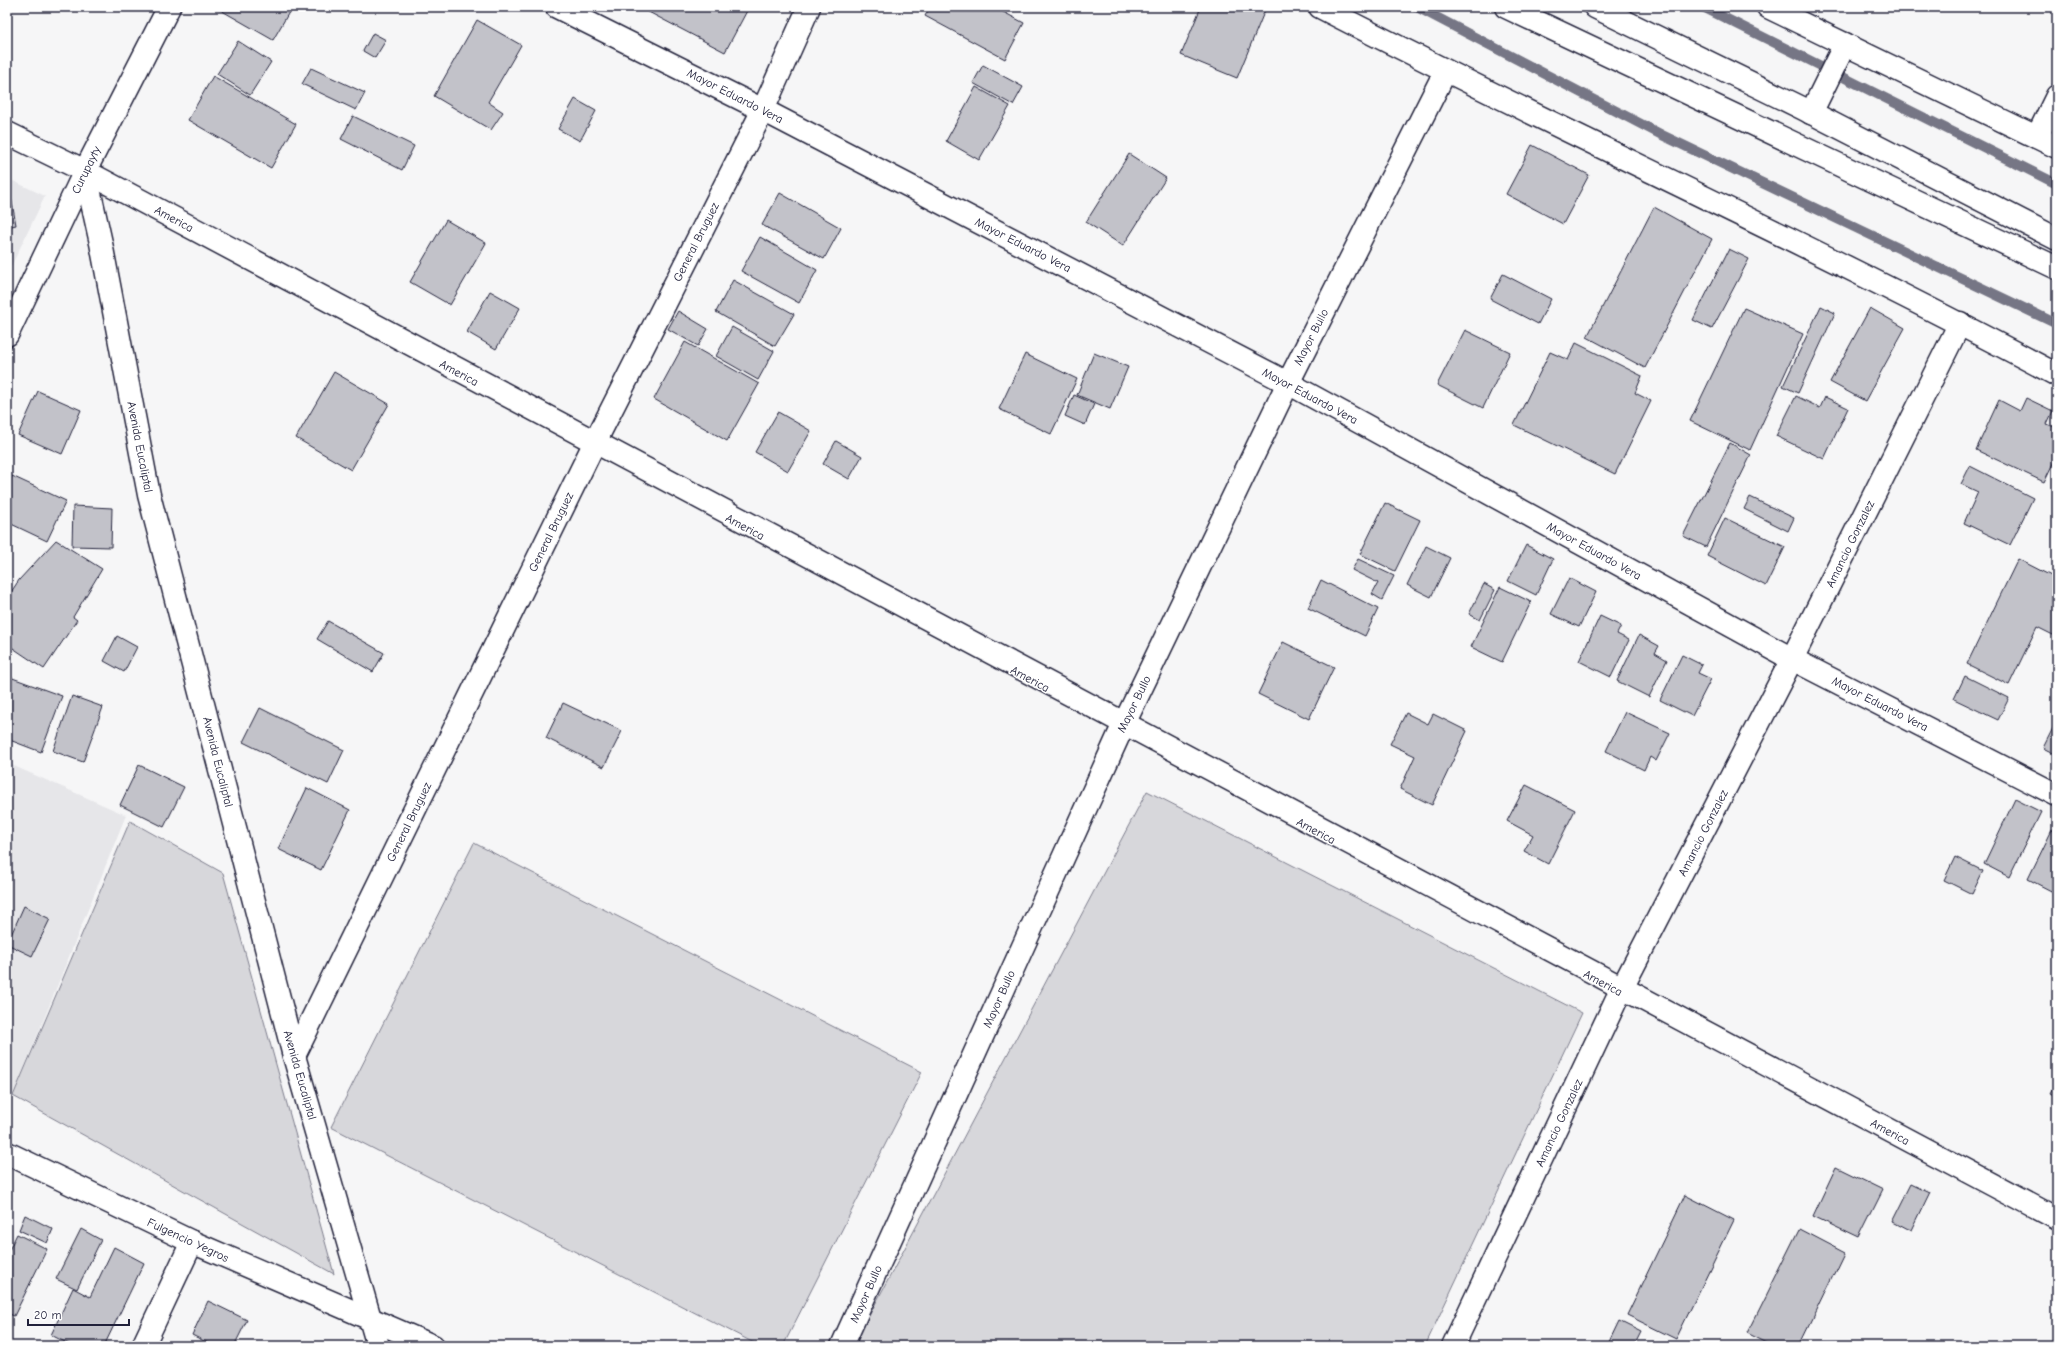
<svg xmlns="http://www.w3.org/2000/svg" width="2064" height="1353" viewBox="0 0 2064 1353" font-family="'Comic Neue',sans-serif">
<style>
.built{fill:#e6e6e9}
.green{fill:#d7d7db;stroke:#7c7c8b}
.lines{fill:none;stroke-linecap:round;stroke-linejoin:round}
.stream{stroke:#767685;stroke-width:10}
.building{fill:#c2c2c9;stroke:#22223b}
.pedestrian-casing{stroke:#22223b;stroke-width:25}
.minor-casing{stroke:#22223b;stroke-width:25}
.trunk-casing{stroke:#22223b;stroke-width:25}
.pedestrian{stroke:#fff;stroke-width:22}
.minor{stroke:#fff;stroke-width:22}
.trunk{stroke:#fff;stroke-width:22}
.labels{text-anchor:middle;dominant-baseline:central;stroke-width:3;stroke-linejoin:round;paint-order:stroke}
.street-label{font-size:12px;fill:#22223b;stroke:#fff}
</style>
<rect width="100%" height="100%" fill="#f6f6f7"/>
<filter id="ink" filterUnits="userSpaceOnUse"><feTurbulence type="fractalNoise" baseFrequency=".025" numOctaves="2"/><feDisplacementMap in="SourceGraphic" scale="8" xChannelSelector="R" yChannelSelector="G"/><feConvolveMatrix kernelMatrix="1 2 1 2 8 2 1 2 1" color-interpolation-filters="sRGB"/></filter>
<g filter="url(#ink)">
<g class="built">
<path d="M7,178L45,196L7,275Z"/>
<path d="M7,763L126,815L13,1096L7,1094Z"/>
</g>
<g class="green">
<path d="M1147,791L1582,1013L1425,1346H853Z"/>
<path d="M130,821L223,873L334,1274L13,1096Z"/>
<path d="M474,843L922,1072L783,1346H760L331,1127Z"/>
</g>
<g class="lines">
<g class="stream">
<path d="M1417,7L1662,135L2057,324"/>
<path d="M1703,7L2057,184"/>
</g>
</g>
<g class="building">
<path d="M218,7H292L273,40L217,8Z"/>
<path d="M639,7H749L725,52Z"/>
<path d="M930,7H994L1024,23L1005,59L925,16Z"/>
<path d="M1201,7H1259L1265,10L1237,78L1181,55Z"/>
<path d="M477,20L521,45L488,102L503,112L491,130L434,96Z"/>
<path d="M373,33L386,40L375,58L363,51Z"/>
<path d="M238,41L271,62L250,95L217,74Z"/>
<path d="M983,65L1023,87L1013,105L973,83Z"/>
<path d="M311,68L365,93L356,110L302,84Z"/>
<path d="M213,76L296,124L271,168L188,120Z"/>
<path d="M976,87L1010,106L979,160L946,141Z"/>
<path d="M575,99L596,111L580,141L558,129Z"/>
<path d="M353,116L414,146L402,170L341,139Z"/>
<path d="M1532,145L1589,175L1563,224L1506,194Z"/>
<path d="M1129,154L1166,178L1123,246L1086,222Z"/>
<path d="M7,174L16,225L7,227Z"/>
<path d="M780,193L841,228L824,259L762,225Z"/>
<path d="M1654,207L1712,239L1645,368L1587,337Z"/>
<path d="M446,220L486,243L450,305L410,282Z"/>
<path d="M760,237L817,270L799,303L741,271Z"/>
<path d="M1729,249L1749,259L1712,329L1693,320Z"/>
<path d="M1503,274L1551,299L1538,324L1490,299Z"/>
<path d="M733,280L794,314L775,346L716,312Z"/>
<path d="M490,291L520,308L496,349L467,332Z"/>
<path d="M1821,306L1835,313L1798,393L1783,386Z"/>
<path d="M1744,308L1803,334L1750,450L1690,421Z"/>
<path d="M1870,308L1905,328L1865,401L1830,382Z"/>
<path d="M678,311L708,329L698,346L668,329Z"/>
<path d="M732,327L774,351L758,380L716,356Z"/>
<path d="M1465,330L1510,352L1483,408L1437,385Z"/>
<path d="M685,342L759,384L727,441L654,399Z"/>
<path d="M1576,343L1642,376L1635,393L1651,401L1615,474L1514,425L1550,352L1568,360Z"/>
<path d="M1094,353L1128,367L1110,409L1077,395Z"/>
<path d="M1025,354L1077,379L1051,434L999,409Z"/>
<path d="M334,372L389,404L351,470L296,438Z"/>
<path d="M38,391L81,410L62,454L18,435Z"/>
<path d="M1074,395L1094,404L1085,425L1065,416Z"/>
<path d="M1796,396L1820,408L1825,397L1848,408L1824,459L1776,436Z"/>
<path d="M2026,398L2053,411L2047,424L2057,428V455L2044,482L1976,450L1999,400L2020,411Z"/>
<path d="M778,412L811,431L788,471L755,452Z"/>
<path d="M836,441L862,456L849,479L823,464Z"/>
<path d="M1730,443L1751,455L1706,547L1683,536Z"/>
<path d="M1970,466L2033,498L2010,545L1964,523L1978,492L1961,484Z"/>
<path d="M12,476L66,501L47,541L7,522V487Z"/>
<path d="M1750,497L1794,518L1788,531L1744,509Z"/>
<path d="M1385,503L1420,520L1395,571L1360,554Z"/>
<path d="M73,506L112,508L111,547L72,546Z"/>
<path d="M1725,518L1785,547L1766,586L1707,556Z"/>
<path d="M56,540L102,569L73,617L77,620L44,669L7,644V598L19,580Z"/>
<path d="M1526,545L1553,559L1536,595L1508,581Z"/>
<path d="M1426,546L1450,558L1431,597L1407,585Z"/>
<path d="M1358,559L1394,576L1382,600L1372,594L1378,583L1352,570Z"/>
<path d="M2018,559L2057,579V637L2037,627L2009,685L1967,664Z"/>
<path d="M1569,578L1596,592L1579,627L1551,614Z"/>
<path d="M1321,580L1378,609L1365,636L1308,608Z"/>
<path d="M1484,584L1495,590L1480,620L1469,614Z"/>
<path d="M1500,587L1531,602L1502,662L1471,647Z"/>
<path d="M1600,616L1621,626L1617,634L1629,640L1611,677L1579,661Z"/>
<path d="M328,621L384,653L373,672L317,639Z"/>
<path d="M1639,635L1659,646L1655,653L1667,660L1649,697L1617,681Z"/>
<path d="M117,636L137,647L124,672L104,661Z"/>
<path d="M1283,642L1334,667L1309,719L1258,694Z"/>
<path d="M1682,655L1702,665L1698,673L1711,679L1692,716L1660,700Z"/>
<path d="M7,676L62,696L41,752L7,739Z"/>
<path d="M1965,676L2009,698L1998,720L1954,699Z"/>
<path d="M72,696L103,707L83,762L53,751Z"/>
<path d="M563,703L622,731L604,767L546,738Z"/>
<path d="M260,708L344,750L328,784L243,742Z"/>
<path d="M1625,712L1670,733L1656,761L1650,757L1644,770L1606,751Z"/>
<path d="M1406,713L1428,724L1433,714L1467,731L1432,805L1400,789L1415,756L1390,744Z"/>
<path d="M2057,720V755L2043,748Z"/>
<path d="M139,765L184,787L164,827L120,805Z"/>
<path d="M1526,785L1575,810L1548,864L1524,851L1533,835L1507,821Z"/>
<path d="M307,788L350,810L321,870L278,849Z"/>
<path d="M2015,799L2041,812L2009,877L1984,864Z"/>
<path d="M2052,830L2057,833V894L2028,879Z"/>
<path d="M1955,857L1983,871L1972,894L1944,880Z"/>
<path d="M24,906L50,919L32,956L7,944Z"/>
<path d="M7,983L12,986L7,997Z"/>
<path d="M2057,1080V1097L2050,1093Z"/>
<path d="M1836,1167L1883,1190L1859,1238L1813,1216Z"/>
<path d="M1911,1184L1930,1193L1912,1230L1893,1220Z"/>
<path d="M1685,1195L1734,1220L1676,1339L1627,1315Z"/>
<path d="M25,1215L53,1229L47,1243L19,1230Z"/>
<path d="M81,1229L101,1240L77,1289L56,1279Z"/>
<path d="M1799,1229L1845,1253L1800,1346H1773L1747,1333Z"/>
<path d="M17,1234L47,1249L14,1316L7,1313V1254Z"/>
<path d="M114,1247L144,1263L104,1346H73L51,1335L73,1288L90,1297Z"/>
<path d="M208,1301L247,1320L234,1346H214L192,1335Z"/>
<path d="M1619,1321L1641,1332L1634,1346H1607Z"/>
</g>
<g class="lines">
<defs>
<path id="pedestrian" d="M1811,113L1845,44"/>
<g id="minor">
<path d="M557,7L763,110L1288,383L1792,659L2057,795"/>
<path d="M1320,7C1564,133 1815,246 2057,375"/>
<path d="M1768,7L2057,147"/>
<path d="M7,133L85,171C740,525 1397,875 2057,1219"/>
<path d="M2037,137L2057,96"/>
<path d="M85,171L101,243L149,495L294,1056L378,1346"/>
<path d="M7,335L85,171L169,7"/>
<path d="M294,1056L593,446L763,110L809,7"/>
<path d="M7,1153L192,1242L433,1346"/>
<path d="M143,1346L192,1242"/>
<path d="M842,1346L1122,728L1288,383L1445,72"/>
<path d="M1453,1346L1620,992L1792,659L1960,323"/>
</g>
<g id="trunk">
<path d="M1506,7L2057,268"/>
<path d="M1595,7L1802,108L2057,239"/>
</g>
</defs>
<use href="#pedestrian" class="pedestrian-casing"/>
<use href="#minor" class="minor-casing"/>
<use href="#trunk" class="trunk-casing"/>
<use href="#pedestrian" class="pedestrian"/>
<use href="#minor" class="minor"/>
<use href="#trunk" class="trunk"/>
</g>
</g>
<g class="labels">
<g class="street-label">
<text transform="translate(735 96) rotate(27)">Mayor Eduardo Vera</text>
<text transform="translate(86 170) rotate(-64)">Curupayty</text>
<text transform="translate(174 219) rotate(28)">America</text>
<text transform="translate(696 242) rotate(-63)">General Bruguez</text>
<text transform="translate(1023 245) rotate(27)">Mayor Eduardo Vera</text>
<text transform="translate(1311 337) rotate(-63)">Mayor Bullo</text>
<text transform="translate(459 373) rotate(28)">America</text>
<text transform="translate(1310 396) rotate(28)">Mayor Eduardo Vera</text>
<text transform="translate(140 447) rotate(79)">Avenida Eucaliptal</text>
<text transform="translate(745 527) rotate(28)">America</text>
<text transform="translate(551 532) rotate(-64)">General Bruguez</text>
<text transform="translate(1850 544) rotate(-64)">Amancio Gonzalez</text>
<text transform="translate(1594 551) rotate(29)">Mayor Eduardo Vera</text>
<text transform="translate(1030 679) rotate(28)">America</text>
<text transform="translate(1134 704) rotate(-64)">Mayor Bullo</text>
<text transform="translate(1880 704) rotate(27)">Mayor Eduardo Vera</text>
<text transform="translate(218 762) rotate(76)">Avenida Eucaliptal</text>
<text transform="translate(409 822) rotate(-64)">General Bruguez</text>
<text transform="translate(1316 831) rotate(28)">America</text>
<text transform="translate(1703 833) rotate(-63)">Amancio Gonzalez</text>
<text transform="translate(1603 983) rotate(28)">America</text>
<text transform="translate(999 999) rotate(-66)">Mayor Bullo</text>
<text transform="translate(300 1075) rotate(74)">Avenida Eucaliptal</text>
<text transform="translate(1559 1123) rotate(-65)">Amancio Gonzalez</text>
<text transform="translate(1890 1132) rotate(28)">America</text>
<text transform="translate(188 1240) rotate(25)">Fulgencio Yegros</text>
<text transform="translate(866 1294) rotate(-66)">Mayor Bullo</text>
</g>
</g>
<rect width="2064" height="1353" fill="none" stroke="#fff" stroke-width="24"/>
<rect x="12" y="12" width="2040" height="1329" fill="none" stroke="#22223b" stroke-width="1.5" filter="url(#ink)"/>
<path d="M28 1319v6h101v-6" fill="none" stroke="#22223b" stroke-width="2"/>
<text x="34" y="1319" font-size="12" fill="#22223b" stroke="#ffffff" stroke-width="3" paint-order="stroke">20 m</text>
</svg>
